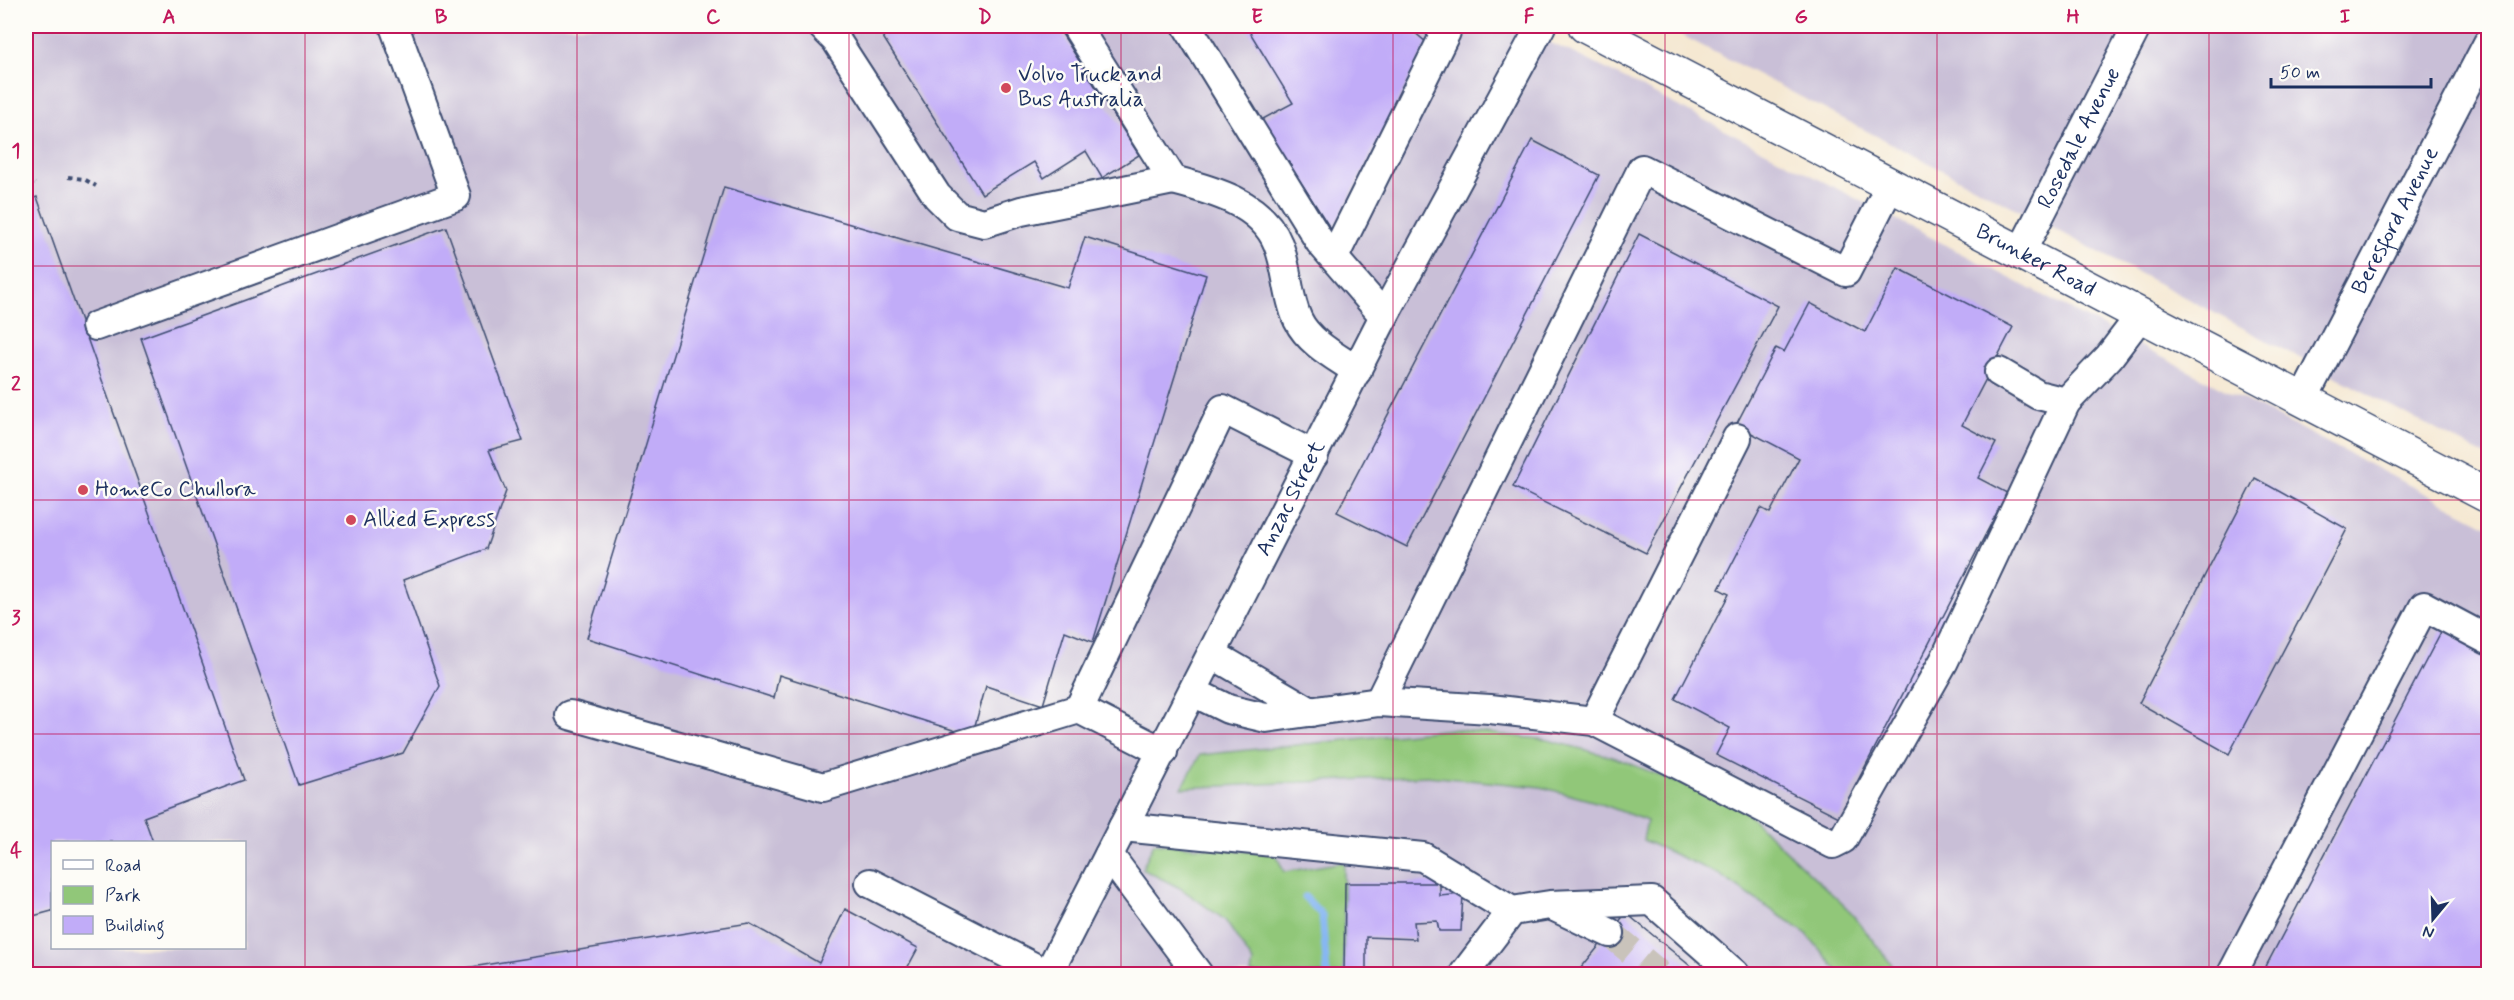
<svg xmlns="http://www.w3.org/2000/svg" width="2514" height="1000" viewBox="0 0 2514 1000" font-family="Mynerve,sans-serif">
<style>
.industrial{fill:#c9bfd7;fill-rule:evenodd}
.green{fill:#91c779;stroke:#567b6c;stroke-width:1.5}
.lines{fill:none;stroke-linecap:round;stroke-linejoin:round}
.stream{stroke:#87b7f3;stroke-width:7}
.building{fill:#c1acf8}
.minor-tunnel{stroke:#c9c3bb;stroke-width:28;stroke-dasharray:28 14;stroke-linecap:butt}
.minor-casing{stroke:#3c4b6f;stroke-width:32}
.major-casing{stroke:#3c4b6f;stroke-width:36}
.path{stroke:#3c4b6f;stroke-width:4;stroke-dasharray:4.5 4.5;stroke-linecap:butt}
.minor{stroke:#fff;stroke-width:28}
.major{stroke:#fff;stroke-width:33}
.grid{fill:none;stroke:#c2185b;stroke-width:1.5;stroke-opacity:0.55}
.poi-dot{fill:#d1495b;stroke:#fdfcf7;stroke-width:2}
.labels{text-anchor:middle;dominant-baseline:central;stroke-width:5;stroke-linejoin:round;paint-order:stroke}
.poi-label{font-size:22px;fill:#1b2f5e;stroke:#fdfcf7;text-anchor:start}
.street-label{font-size:22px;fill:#1b2f5e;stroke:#fdfcf7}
.neatline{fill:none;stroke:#c2185b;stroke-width:2}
.grid-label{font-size:20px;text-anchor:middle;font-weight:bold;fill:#c2185b}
</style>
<rect width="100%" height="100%" fill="#fdfcf7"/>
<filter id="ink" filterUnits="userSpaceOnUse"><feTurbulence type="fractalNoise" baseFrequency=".0167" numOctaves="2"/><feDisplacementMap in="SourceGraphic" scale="12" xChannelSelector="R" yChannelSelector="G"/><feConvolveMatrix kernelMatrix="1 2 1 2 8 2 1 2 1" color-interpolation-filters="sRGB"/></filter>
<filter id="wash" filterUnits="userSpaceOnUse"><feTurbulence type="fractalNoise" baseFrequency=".008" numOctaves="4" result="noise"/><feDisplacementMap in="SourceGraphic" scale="24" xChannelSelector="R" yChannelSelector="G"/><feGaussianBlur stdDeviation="1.35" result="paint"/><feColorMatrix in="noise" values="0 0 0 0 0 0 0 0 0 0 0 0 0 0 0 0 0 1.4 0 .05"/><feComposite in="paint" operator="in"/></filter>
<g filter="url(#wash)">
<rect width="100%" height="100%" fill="#f5e8d2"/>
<g class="industrial">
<path d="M26,26H1510L1578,55L1637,85L2488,526V974H26ZM52,842H244V948H52Z"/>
<path d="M1664,26H2488V457L1998,199Z"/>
</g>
<g class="green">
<path d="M1452,729L1548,740L1616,758L1741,808L1850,911L1899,974H1840L1807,934L1718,874L1643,840L1647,821L1596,802L1541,787L1427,776L1182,788L1200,755Z"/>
<path d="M1154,843L1276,854L1284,872L1344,862V974H1251L1253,962L1225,920L1180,888L1142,869Z"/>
</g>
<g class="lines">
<path class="stream" d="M1305,897L1322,915L1327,974"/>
</g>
<g id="blocks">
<g class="building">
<path d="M876,26H1057L1139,155L1102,178L1086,151L1044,178L1034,162L982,194Z"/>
<path d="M1246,26H1407L1427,43L1332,231L1261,120L1293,103Z"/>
<path d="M1532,140L1599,175L1407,547L1337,512Z"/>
<path d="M724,187L1068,288L1085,237L1206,275L1093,642L1065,631L1043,705L986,686L972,736L779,675L774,698L587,638Z"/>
<path d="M37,197L244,780L144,817L153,842H52V911L33,916L26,899V201Z"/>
<path d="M446,227L523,441L489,450L506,491L486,549L403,580L440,686L403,753L299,785L141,338Z"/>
<path d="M1639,234L1778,306L1646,553L1513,487Z"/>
<path d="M1898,268L2013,327L1962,425L1996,443L1978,478L2007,493L1839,817L1716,755L1730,728L1675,699L1729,594L1719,589L1761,508L1770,513L1799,458L1736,425L1776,348L1784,352L1810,303L1865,332Z"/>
<path d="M2255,478L2347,529L2229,754L2139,703Z"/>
<path d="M2442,630L2488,654V974H2262Z"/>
<path d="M1345,883H1440V896L1463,894L1461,931H1439L1437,921L1414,922L1416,939L1366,937V974H1344Z"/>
<path d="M845,909L918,948L904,974H428L749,923L819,963Z"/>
<path d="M1626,913L1700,974H1576Z"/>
</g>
</g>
</g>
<g filter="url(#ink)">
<use href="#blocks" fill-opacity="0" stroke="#3c4b6f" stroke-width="1.5"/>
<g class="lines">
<path class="minor-tunnel" d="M1610,933L1659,974"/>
<defs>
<g id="minor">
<path d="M822,26L836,40L937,196L957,216L984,223L1021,211L1173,180L1076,26"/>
<path d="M1187,26L1320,242L1384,316"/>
<path d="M1173,180C1212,190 1262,203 1278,244C1288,268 1287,297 1298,320C1309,343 1337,357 1357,371"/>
<path id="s1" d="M2021,252L2137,26"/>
<path d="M1334,257L1446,32L1439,26"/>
<path d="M96,326L456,196L394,26"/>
<path d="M1999,372L2038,395L2066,402L2109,357L2141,315"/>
<path id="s2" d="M2303,399L2488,43"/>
<path d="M1212,654L1311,712"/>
<path d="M1193,692L1228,709L1266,718L1379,702L1490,709L1594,721L1833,844L1843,839L1944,661L2066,402"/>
<path d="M1379,702L1642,169L1846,272L1891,184"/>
<path d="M570,715L823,787L1079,709"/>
<path d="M1594,721L1737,438"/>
<path d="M1163,752L1079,709L1223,409L1314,455"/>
<path d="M1123,827L1423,857L1512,911L1550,905L1652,901L1735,974"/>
<path d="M1109,855L1198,974"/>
<path d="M870,883L1047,974"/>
<path d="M1555,907L1610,933"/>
<path id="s3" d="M1048,974L1384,316L1541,26"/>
<path d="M1464,974L1512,911"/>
<path d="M2232,974L2424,606L2488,640"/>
</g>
<g id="major">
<path id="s4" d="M1585,26L2488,496"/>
</g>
</defs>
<use href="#minor" class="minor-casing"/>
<use href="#major" class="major-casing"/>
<g class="path">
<path d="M68,177L84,179L96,186"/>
<path d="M26,182L35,184"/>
</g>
<use href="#minor" class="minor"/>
<use href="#major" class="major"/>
</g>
</g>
<path class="grid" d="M305,26V974M577,26V974M849,26V974M1121,26V974M1393,26V974M1665,26V974M1937,26V974M2209,26V974M26,266H2488M26,500H2488M26,734H2488"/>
<g class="poi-dot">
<circle cx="1006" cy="88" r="6"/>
<circle cx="83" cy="490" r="6"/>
<circle cx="351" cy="520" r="6"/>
</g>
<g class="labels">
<g class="poi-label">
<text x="1018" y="75">Volvo Truck and<tspan x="1018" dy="25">Bus Australia</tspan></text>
<text x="95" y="490">HomeCo Chullora</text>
<text x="363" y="520">Allied Express</text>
</g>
<g class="street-label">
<text stroke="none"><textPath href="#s1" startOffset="128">Rosedale Avenue</textPath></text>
<text stroke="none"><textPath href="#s2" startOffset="201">Beresford Avenue</textPath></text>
<text stroke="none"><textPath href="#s4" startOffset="508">Brunker Road</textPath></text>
<text stroke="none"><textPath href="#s3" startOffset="534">Anzac Street</textPath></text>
</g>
</g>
<rect width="2514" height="1000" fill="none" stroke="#fdfcf7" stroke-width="66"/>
<rect x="51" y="841" width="195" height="108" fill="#fdfcf7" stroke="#a3aaba" stroke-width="1.5"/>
<rect x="63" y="860" width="30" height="9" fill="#ffffff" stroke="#a3aaba" stroke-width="1.5"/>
<text x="105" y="871" font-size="18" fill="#1b2f5e">Road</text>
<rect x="63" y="886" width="30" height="18" fill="#91c779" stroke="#a3aaba" stroke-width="1.5"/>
<text x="105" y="901" font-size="18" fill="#1b2f5e">Park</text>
<rect x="63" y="916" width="30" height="18" fill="#c1acf8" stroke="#a3aaba" stroke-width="1.5"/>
<text x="105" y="931" font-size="18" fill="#1b2f5e">Building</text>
<g transform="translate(2433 919) rotate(199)" stroke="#fdfcf7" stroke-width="4.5" paint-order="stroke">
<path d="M0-4.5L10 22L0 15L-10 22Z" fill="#1b2f5e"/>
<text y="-9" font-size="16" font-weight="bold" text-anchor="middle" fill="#1b2f5e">N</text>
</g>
<path d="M2271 78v9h160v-9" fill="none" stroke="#1b2f5e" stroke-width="3"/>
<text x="2280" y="78" font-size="18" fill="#1b2f5e" stroke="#fdfcf7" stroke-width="4.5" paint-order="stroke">50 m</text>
<rect x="33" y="33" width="2448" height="934" class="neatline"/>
<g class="grid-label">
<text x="169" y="23">A</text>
<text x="441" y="23">B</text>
<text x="713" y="23">C</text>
<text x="985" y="23">D</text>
<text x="1257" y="23">E</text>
<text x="1529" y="23">F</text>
<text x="1801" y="23">G</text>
<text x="2073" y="23">H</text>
<text x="2345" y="23">I</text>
<text x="16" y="157">1</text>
<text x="16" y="390">2</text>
<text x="16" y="624">3</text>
<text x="16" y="857">4</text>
</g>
</svg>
